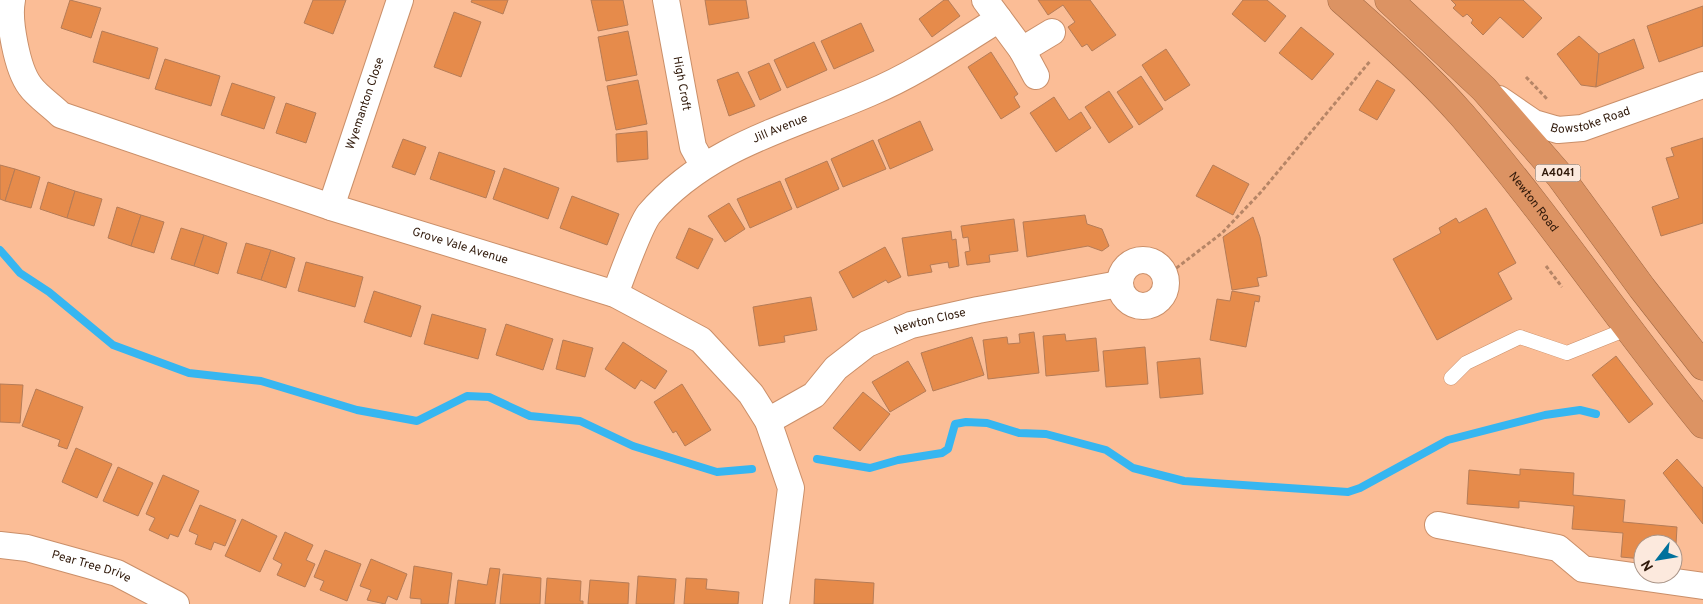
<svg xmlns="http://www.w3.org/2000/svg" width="1703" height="604" viewBox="0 0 1703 604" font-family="Overpass,sans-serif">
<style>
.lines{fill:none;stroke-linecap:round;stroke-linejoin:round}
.stream{stroke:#36b6f1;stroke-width:8}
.building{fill:#e68b4b;stroke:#b57c57}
.lane-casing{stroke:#ca8f69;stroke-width:15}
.street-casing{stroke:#ca8f69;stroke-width:28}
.highway-casing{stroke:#9f6844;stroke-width:29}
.path{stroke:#b68566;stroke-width:3;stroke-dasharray:4 2.5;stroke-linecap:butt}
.lane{stroke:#fff;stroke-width:14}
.street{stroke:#fff;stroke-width:26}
.highway{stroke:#dc9363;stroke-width:28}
.labels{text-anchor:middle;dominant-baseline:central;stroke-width:4;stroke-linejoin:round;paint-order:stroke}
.shield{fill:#fce9dd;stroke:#6c5749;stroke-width:1}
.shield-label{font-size:11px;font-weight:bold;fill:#2f1809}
.street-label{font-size:12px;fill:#2f1809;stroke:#fce9dd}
</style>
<rect width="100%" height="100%" fill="#fbbd96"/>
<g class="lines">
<g class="stream">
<path d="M0,250L20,273L49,292L113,345L189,373L261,381L357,410L417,421L467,396L489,397L530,416L580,421L633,446L717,472L752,469"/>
<path d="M817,459L870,468L898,460L942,453L948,449L955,424L966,422L987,423L1019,433L1046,434L1106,450L1133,468L1184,481L1348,492L1360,488L1448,440L1545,415L1580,410L1596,414"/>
</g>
</g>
<g class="building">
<path d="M70,0L101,8L91,38L61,28Z"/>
<path d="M313,0H346L333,34L304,23Z"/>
<path d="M472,0H508L503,14L471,2Z"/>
<path d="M591,0H623L628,25L598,31Z"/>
<path d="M705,0H746L749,18L709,25Z"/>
<path d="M944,0H948L960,16L932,37L919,19Z"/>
<path d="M1038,0H1090L1116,35L1092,51L1087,44L1082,47L1068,27L1075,22L1063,5L1048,15Z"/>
<path d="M1243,0H1267L1286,16L1265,42L1232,14Z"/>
<path d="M1451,0H1523L1542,18L1523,38L1500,17L1483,35L1471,23L1473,20L1467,14L1463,17L1453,8L1456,5Z"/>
<path d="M1703,6V46L1659,62L1647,26Z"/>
<path d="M454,12L481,22L461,77L434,67Z"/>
<path d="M861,23L874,51L834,69L821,41Z"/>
<path d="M1301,27L1334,54L1312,80L1279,53Z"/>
<path d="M102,31L158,48L149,79L93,62Z"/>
<path d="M628,31L637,75L606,81L598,37Z"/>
<path d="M1579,36L1599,54L1596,87L1581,85L1557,54Z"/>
<path d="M1634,39L1644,68L1596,87L1599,54Z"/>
<path d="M814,42L827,70L787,88L774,60Z"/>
<path d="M1166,49L1190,85L1165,101L1142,65Z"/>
<path d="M991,52L1018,94L1014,97L1020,107L1001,119L968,67Z"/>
<path d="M165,59L220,76L211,106L155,89Z"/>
<path d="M769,63L781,90L760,100L748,72Z"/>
<path d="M738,72L755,106L729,116L717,80Z"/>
<path d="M1141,76L1163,109L1139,125L1117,92Z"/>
<path d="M638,80L647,124L616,130L607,86Z"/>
<path d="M1377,80L1395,90L1377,120L1359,110Z"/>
<path d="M232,83L275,97L264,129L221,115Z"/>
<path d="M1109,91L1133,127L1109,143L1085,107Z"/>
<path d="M1054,97L1069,120L1081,112L1091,128L1056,152L1030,113Z"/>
<path d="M286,103L316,113L306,143L276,133Z"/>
<path d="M920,121L933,150L890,169L878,140Z"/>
<path d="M647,131L648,159L617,162L616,134Z"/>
<path d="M1703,138V223L1661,236L1652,207L1679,198L1666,158L1674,156L1671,148Z"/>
<path d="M403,139L426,147L415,175L392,167Z"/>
<path d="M873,140L886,169L843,187L831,159Z"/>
<path d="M439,152L495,171L486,198L430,179Z"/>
<path d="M827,161L839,189L797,208L785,179Z"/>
<path d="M0,165L15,169L5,201L0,199Z"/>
<path d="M1213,165L1249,184L1233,215L1196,196Z"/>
<path d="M504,168L559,188L548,219L493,199Z"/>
<path d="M15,169L40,177L31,208L5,201Z"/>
<path d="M780,181L792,209L750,228L737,199Z"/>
<path d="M48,182L75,191L67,218L40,209Z"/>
<path d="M75,191L102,199L94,226L67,218Z"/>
<path d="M572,196L619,214L607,245L560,228Z"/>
<path d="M729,203L745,229L725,242L708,216Z"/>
<path d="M117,207L141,215L131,246L108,238Z"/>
<path d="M1486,208L1516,263L1498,273L1512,299L1437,340L1393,259L1441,233L1439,228L1456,218L1459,223Z"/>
<path d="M141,215L164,222L154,253L131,246Z"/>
<path d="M1085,215L1087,224L1102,229L1109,246L1102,251L1088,246L1027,257L1023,222Z"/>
<path d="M1253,217L1260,237L1267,276L1257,278L1259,286L1232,290L1223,237Z"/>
<path d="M1014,219L1018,251L989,255L990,262L967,265L965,252L970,251L968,237L963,238L961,226Z"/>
<path d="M181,228L204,235L194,266L171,259Z"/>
<path d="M689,228L713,239L698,269L676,258Z"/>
<path d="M951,231L952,240L956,239L959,266L949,268L948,262L930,265L932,272L908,276L902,238Z"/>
<path d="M204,235L227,243L218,274L194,266Z"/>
<path d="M246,243L271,250L261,280L237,273Z"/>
<path d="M885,247L901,277L888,283L886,280L853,298L839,272Z"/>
<path d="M271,250L295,258L286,288L261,280Z"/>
<path d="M306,262L363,277L355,307L298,291Z"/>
<path d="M374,291L421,306L411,337L364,322Z"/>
<path d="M1232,291L1260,296L1259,302L1255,301L1246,347L1210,340L1217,299L1230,301Z"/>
<path d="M811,297L817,330L784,336L785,342L759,346L753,307Z"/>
<path d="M432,314L486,329L478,359L424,344Z"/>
<path d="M506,324L553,339L543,370L496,355Z"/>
<path d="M1034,332L1039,373L988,379L983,340L1007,337L1008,344L1020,343L1019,334Z"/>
<path d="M1065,334L1066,341L1096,338L1099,371L1046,376L1043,336Z"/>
<path d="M972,337L984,375L933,391L921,353Z"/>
<path d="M563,340L593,348L585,377L556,369Z"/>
<path d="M623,342L667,371L655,389L641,380L635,389L605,369Z"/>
<path d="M1145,347L1148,384L1106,387L1103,351Z"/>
<path d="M1616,356L1653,404L1629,423L1592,375Z"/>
<path d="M1200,358L1203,394L1160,398L1157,362Z"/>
<path d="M908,361L926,391L890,412L872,382Z"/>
<path d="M0,384L23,385L20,423L0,422Z"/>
<path d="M682,384L711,430L685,446L676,431L673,433L654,402Z"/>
<path d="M36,389L83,407L67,449L58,446L60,440L22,426Z"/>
<path d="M863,392L890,414L860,451L833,428Z"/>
<path d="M76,448L112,464L97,498L62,482Z"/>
<path d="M1677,459L1703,488V524L1663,473Z"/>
<path d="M118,467L153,483L138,516L103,501Z"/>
<path d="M1520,469L1574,473L1573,495L1625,500L1623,522L1677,527L1675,562L1673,544H1643V559L1621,557L1623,533L1572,529L1574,506L1519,501V508L1467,504L1469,470L1520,475Z"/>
<path d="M163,475L199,491L178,537L170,534L168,539L149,530L155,518L146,514Z"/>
<path d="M200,505L236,520L225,546L214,542L211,550L195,544L198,535L189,531Z"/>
<path d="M242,519L277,536L260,572L225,556Z"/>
<path d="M285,532L313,545L306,560L315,564L305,587L277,575L282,564L273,559Z"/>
<path d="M325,550L361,564L347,601L320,590L324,581L314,577Z"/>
<path d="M371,559L407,574L397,600L388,596L385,604L367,600L371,590L360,586Z"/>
<path d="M414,566L452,573L448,604H421V599L410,598Z"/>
<path d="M490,568L500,569L495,604H455L458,580L487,585Z"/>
<path d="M503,574L541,578L540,604H500Z"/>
<path d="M638,576L676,579L674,604H636Z"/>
<path d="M547,578L581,581L580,601H583V604H545Z"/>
<path d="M686,578L707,579L706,589L739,592L738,604H684Z"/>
<path d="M815,579L874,583L873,604H814Z"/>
<path d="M590,580L629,583L628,604H588Z"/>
</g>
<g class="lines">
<defs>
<path id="lane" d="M1451,378L1466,363L1520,337L1567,353L1627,329"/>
<g id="street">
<path id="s1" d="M12,0C8,20 17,69 30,86C37,96 51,105 61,115L331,207L615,294L701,340L751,394L768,421L791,488L776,604"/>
<path id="s2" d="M666,0L693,147L703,165"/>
<path d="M985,0L1022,50L1036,76"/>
<path d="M1022,50L1052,32"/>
<path id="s3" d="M1499,99L1534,123L1558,130L1582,128L1703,85"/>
<path id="s4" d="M331,207L400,0"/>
<circle cx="1143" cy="283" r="23"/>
<path id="s5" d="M615,294C622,276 639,227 649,214C707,146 792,127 870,93C916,74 957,45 999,19"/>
<path id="s6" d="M768,421L814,395L836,368L867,344L911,325L978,310L1119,284"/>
<path d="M1438,525L1558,548L1583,569L1703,586"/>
<path id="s7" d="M0,545L27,548L117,573L176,604"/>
</g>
<g id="highway">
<path id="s8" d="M1342,0C1383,36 1426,74 1462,115C1548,214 1620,323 1703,424"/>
<path d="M1389,0L1484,89L1560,176L1642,288L1703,366"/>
</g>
</defs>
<use href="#lane" class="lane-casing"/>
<use href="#street" class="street-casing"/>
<use href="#highway" class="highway-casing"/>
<g class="path">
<path d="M1526,77L1548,100"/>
<path d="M1546,266L1562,287"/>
<path d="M1166,276L1222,233L1261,192L1371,60"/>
</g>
<use href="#lane" class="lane"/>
<use href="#street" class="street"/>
<use href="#highway" class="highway"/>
</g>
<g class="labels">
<rect class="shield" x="1535.5" y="164.5" width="45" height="17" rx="4"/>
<g class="shield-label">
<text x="1558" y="173">A4041</text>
</g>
<g class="street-label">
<text stroke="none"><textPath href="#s2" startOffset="85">High Croft</textPath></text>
<text stroke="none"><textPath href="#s4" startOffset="109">Wyemanton Close</textPath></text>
<text stroke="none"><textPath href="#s3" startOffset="101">Bowstoke Road</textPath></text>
<text stroke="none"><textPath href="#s5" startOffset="245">Jill Avenue</textPath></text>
<text stroke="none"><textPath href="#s8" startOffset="279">Newton Road</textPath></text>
<text stroke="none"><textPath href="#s1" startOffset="552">Grove Vale Avenue</textPath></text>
<text stroke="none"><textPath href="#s6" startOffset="194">Newton Close</textPath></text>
<text stroke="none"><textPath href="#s7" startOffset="94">Pear Tree Drive</textPath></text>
</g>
</g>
<g transform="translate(1658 559) rotate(239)"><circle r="24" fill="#fce9dd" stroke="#aa9588"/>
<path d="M0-4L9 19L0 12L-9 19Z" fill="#00719c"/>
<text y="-8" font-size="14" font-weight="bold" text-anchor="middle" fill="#2f1809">N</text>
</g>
</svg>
